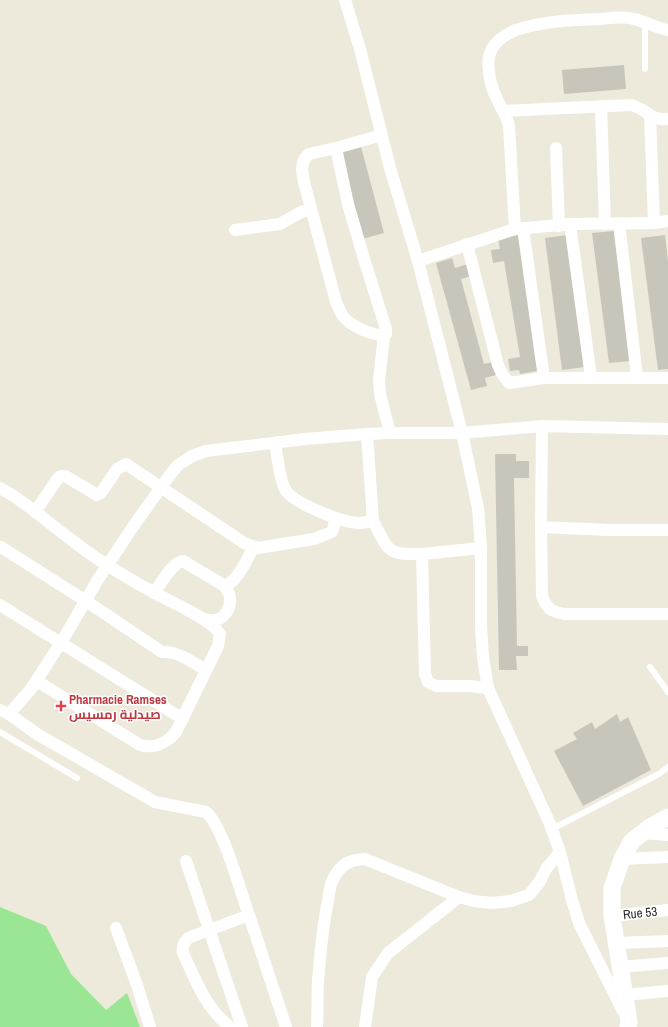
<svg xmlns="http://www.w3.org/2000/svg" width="668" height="1027" viewBox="0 0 668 1027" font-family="'Archivo Narrow',Cairo,sans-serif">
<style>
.green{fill:#9be695}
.building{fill:#c8c6bb}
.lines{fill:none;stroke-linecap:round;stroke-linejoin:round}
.lane{stroke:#fff;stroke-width:6}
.street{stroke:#fff;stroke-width:12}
.secondary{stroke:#fff;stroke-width:17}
.health-dot{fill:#e0444e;stroke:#fff;stroke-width:1.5}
.labels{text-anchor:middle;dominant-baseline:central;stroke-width:3;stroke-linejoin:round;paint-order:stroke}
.health-label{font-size:13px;font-weight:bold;fill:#be3a42;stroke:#fff;text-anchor:start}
.street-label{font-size:13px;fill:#2a2a2a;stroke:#fff}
</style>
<rect width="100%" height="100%" fill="#edeadb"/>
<path class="green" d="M0,907L46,926L71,974L106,1010L127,993L140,1027H0Z"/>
<g class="building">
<path d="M624,65L626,89L564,94L562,70Z"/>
<path d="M360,143L384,233L362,239L338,150Z"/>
<path d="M614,231L630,361L609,363L592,233Z"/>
<path d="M518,235L542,370L520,374L519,370L510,371L508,359L520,357L504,261L493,263L491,250L500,249L498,238Z"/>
<path d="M568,235L585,367L562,370L545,238Z"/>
<path d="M665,235L668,261V369L658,370L641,238Z"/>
<path d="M452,258L455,268L468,264L471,276L461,279L484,364L493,362L496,375L485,378L487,386L471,390L436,263Z"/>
<path d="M495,454H516V461H529V478H514L517,646H528V656H516L517,670H499Z"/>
<path d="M617,714L620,722L628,717L651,770L583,806L554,751L577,739L573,733L592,722L595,729Z"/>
</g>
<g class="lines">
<g class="lane">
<path d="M645,23V69"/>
<path d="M650,667L668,692"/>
<path d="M0,732L77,778"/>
<path d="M552,829L659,774L668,767"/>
</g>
<g class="street">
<path d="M345,0L360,49L390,168L418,261L462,433L478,508L481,548V627L483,657L488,688L550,824L560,852L572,900L579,923L623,1011"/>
<path d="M601,106L605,224"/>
<path d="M503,111L631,105C648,109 649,121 668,119"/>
<path d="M650,116L654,223"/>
<path d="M336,148L348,204L365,262L386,329V334C375,338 349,325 343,316C340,312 338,306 336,302L304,182L302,169L303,163L305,158L309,154L336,148L382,135"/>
<path d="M556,148L559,226"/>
<path d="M619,223L637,377"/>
<path d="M570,224L591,377"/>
<path d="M523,228L544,378"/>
<path d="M515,229L509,126C507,116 502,110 498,101C491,88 487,71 489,57C491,44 505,34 516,30C543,21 572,20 600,19C611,18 623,16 634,19C645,21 656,28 668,30"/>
<path d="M235,230L280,224L301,212L311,210"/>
<path d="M467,244L498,365L501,372L509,383L544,378H668"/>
<path d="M418,261L515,229L570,224L654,223L668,221"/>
<path d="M384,335L379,381L380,394L390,433"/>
<path d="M542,426L541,527L609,530H668"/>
<path d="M367,434L373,521"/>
<path d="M275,443C277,454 280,483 286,491C296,504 341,522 358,523C363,523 368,522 373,521C389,551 386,555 422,554L425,674L428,682L436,686H470L488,688"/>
<path d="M0,488C25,501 46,521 69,538C94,558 122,575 151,591C168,601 210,618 220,634L218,646L176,732C167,743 154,749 140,745L37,681"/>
<path d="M35,512L58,478L61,476H65L97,495L101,493L117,469L126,464L244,543L258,548L314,539L332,532L336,519"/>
<path d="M541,527L542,596L545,603L550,609L556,612L565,614H668"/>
<path d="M1,547L86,601L162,652C178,651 192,662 206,670"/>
<path d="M422,554L481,548"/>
<path d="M154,593C161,584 171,563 183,561L225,586C239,580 246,560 254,547"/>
<path d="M0,605L183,719"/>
<path d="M204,619C207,620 211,621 214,620C224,620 231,608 230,598C230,594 227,590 225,586"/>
<path d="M0,710L9,714L31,689L65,636L97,581L132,528L167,479L177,466L192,456L206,451L305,439L367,434L390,433H462L542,426L668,429"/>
<path d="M9,714L37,734L155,802L206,812C224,828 240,891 249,915"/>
<path d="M642,833L668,835"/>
<path d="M622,859L668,857"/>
<path d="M186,861L242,1027"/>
<path d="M612,916L668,910"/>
<path d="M116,928L137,985L150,1027"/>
<path d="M616,943L668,941"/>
<path d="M619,967L668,963"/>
<path d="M624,995L668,991"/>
<path d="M230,1027C205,1007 196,981 183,953C182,946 184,943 188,938L249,915L286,1027"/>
<path d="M317,1027C318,1012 317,996 318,981C320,956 322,931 327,906C329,897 329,887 333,879C341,864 349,860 365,859L459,897L474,901L491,903L511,901L529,895L540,881L546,869L560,852"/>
<path d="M365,1027L372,977L388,953L459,897"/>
</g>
<path class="secondary" d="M628,1027L629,1022L612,916V888L622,859L632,841L650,827L668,817"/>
</g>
<path class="health-dot" d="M59 700h4v4h4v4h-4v4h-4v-4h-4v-4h4z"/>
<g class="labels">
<g class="health-label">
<text x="69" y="699">Pharmacie Ramses<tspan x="69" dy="15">صيدلية رمسيس</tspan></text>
</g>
<g class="street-label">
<text transform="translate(640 913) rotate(-6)">Rue 53</text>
</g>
</g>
</svg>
